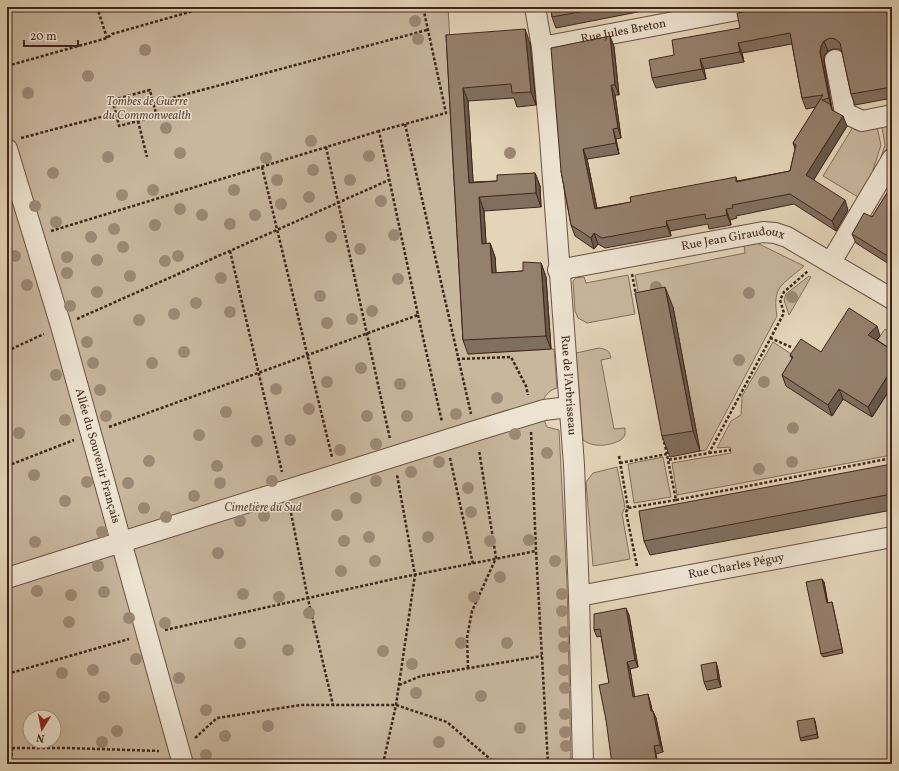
<svg xmlns="http://www.w3.org/2000/svg" width="899" height="771" viewBox="0 0 899 771" font-family="Vollkorn,serif">
<style>
.green{fill:#c8b69d;stroke:#846e5c;fill-rule:evenodd}
.lines{fill:none;stroke-linecap:round;stroke-linejoin:round}
.minor-casing{stroke:#695143;stroke-width:22}
.path{stroke:#40251c;stroke-width:2.5;stroke-dasharray:3 2;stroke-linecap:butt}
.minor{stroke:#ede3d1;stroke-width:20}
.tree{fill:#9c8874}
.wall{fill:#806e5e;stroke:#40251c}
.shaded-wall{fill:#685a4c;stroke:#40251c}
.building{fill:#95806d;stroke:#40251c}
.labels{text-anchor:middle;dominant-baseline:central;stroke-width:3;stroke-linejoin:round;paint-order:stroke}
.street-label{font-size:12px;fill:#40251c;stroke:#ede3d1}
.park-label{font-size:12px;font-style:italic;fill:#62493c;stroke:#ede3d1}
</style>
<rect width="100%" height="100%" fill="#e4d4b8"/>
<filter id="stains"><feTurbulence type="fractalNoise" baseFrequency=".005" numOctaves="4"/><feColorMatrix values="0 0 0 0 .2 0 0 0 0 .09 0 0 0 0 .02 0 0 0 .5 -.17"/></filter>
<radialGradient id="worn" r=".72"><stop offset=".6" stop-color="#630" stop-opacity="0"/><stop offset="1" stop-color="#630" stop-opacity=".3"/></radialGradient>
<g class="green">
<path d="M7,7H448L468,354L554,349L557,388C539,393 540,413 547,427L559,430L567,583L571,764H7ZM30,717H54V741H30Z"/>
<path d="M892,119V144L878,170L877,169L885,145L881,122Z"/>
<path d="M853,127H877L881,145L872,173L858,197L823,176Z"/>
<path d="M757,243L804,266C783,285 772,285 777,316L706,450L700,451L642,313L635,275L745,253L744,245Z"/>
<path d="M628,275L635,314L587,323L578,318L575,311L573,281L576,278L584,277L586,283Z"/>
<path d="M809,276L811,277L789,315L784,300L786,294Z"/>
<path d="M885,329L892,333V358L873,346Z"/>
<path d="M773,342L799,359L832,415L843,399L872,417L892,386V455L677,495L672,463L731,453L730,447L717,448L731,421L741,415L742,396Z"/>
<path d="M599,348C606,349 610,351 611,358L601,360L614,429L625,428V435L621,440C609,446 594,448 583,440L576,353Z"/>
<path d="M663,457L671,497L634,503L628,464Z"/>
<path d="M617,467L625,507L622,514L630,559L593,566L586,482L593,473Z"/>
</g>
<g class="lines">
<defs>
<g id="minor">
<path id="s1" d="M535,7L542,47L550,138L574,465L579,596L583,764"/>
<path id="s2" d="M542,47L753,7"/>
<path d="M835,60L845,113L862,121L892,115"/>
<path id="s3" d="M7,149L61,326L183,764"/>
<path d="M831,262L892,159"/>
<path id="s4" d="M558,270L763,232L775,233L787,237L892,299"/>
<path d="M7,578L475,431L544,410L569,407"/>
<path id="s5" d="M579,596L892,537"/>
</g>
</defs>
<use href="#minor" class="minor-casing"/>
<g class="path">
<path d="M97,7L107,38"/>
<path d="M7,66L107,38L112,34L207,7"/>
<path d="M116,113L112,100L150,90L153,103"/>
<path d="M138,121L147,157"/>
<path d="M405,124L471,414"/>
<path d="M21,138L116,113L119,126L157,116L153,103L427,30"/>
<path d="M326,147L390,439"/>
<path d="M262,167L332,457"/>
<path d="M51,231L379,131"/>
<path d="M230,251L282,472"/>
<path d="M632,274L636,295"/>
<path d="M418,315L442,422"/>
<path d="M77,319L389,180"/>
<path d="M770,338L791,347"/>
<path d="M7,351L44,334"/>
<path d="M457,359L511,357L526,386L528,395"/>
<path d="M109,427L418,315L379,131L446,113L423,7"/>
<path d="M531,432L536,551L548,764"/>
<path d="M663,437L667,454"/>
<path d="M709,453L731,450"/>
<path d="M619,456L628,508"/>
<path d="M450,458L473,564"/>
<path d="M620,463L667,454L668,460"/>
<path d="M7,466L74,440"/>
<path d="M676,500L892,458"/>
<path d="M290,508L308,599L333,705"/>
<path d="M637,566L626,512L628,508L676,500L668,460L709,453L784,313L780,300L784,292L808,271"/>
<path d="M165,630L398,578L536,551"/>
<path d="M468,668L467,638L472,611L496,558L479,450"/>
<path d="M7,674L129,639"/>
<path d="M399,685L421,676L542,656"/>
<path d="M195,738L217,718L301,705H396L447,722L496,764"/>
<path d="M12,748H68L159,751"/>
<path d="M7,749L12,748L11,764"/>
<path d="M383,764L396,705L415,575L397,475"/>
</g>
<use href="#minor" class="minor"/>
</g>
<g class="tree">
<circle cx="415" cy="21" r="6"/>
<circle cx="418" cy="39" r="6"/>
<circle cx="145" cy="50" r="6"/>
<circle cx="88" cy="76" r="6"/>
<circle cx="28" cy="93" r="6"/>
<circle cx="166" cy="128" r="6"/>
<circle cx="311" cy="141" r="6"/>
<circle cx="180" cy="153" r="6"/>
<circle cx="510" cy="153" r="6"/>
<circle cx="369" cy="156" r="6"/>
<circle cx="108" cy="157" r="6"/>
<circle cx="266" cy="158" r="6"/>
<circle cx="313" cy="170" r="6"/>
<circle cx="53" cy="173" r="6"/>
<circle cx="277" cy="180" r="6"/>
<circle cx="350" cy="180" r="6"/>
<circle cx="153" cy="190" r="6"/>
<circle cx="234" cy="190" r="6"/>
<circle cx="122" cy="195" r="6"/>
<circle cx="309" cy="197" r="6"/>
<circle cx="381" cy="201" r="6"/>
<circle cx="281" cy="204" r="6"/>
<circle cx="35" cy="206" r="6"/>
<circle cx="180" cy="209" r="6"/>
<circle cx="202" cy="215" r="6"/>
<circle cx="255" cy="215" r="6"/>
<circle cx="56" cy="222" r="6"/>
<circle cx="230" cy="224" r="6"/>
<circle cx="155" cy="225" r="6"/>
<circle cx="114" cy="229" r="6"/>
<circle cx="394" cy="235" r="6"/>
<circle cx="91" cy="237" r="6"/>
<circle cx="331" cy="237" r="6"/>
<circle cx="123" cy="247" r="6"/>
<circle cx="360" cy="249" r="6"/>
<circle cx="15" cy="256" r="6"/>
<circle cx="178" cy="256" r="6"/>
<circle cx="67" cy="257" r="6"/>
<circle cx="97" cy="260" r="6"/>
<circle cx="165" cy="261" r="6"/>
<circle cx="67" cy="273" r="6"/>
<circle cx="130" cy="276" r="6"/>
<circle cx="221" cy="278" r="6"/>
<circle cx="398" cy="279" r="6"/>
<circle cx="27" cy="285" r="6"/>
<circle cx="656" cy="287" r="6"/>
<circle cx="97" cy="292" r="6"/>
<circle cx="749" cy="293" r="6"/>
<circle cx="320" cy="296" r="6"/>
<circle cx="792" cy="297" r="6"/>
<circle cx="196" cy="303" r="6"/>
<circle cx="70" cy="306" r="6"/>
<circle cx="372" cy="311" r="6"/>
<circle cx="230" cy="312" r="6"/>
<circle cx="174" cy="314" r="6"/>
<circle cx="352" cy="319" r="6"/>
<circle cx="139" cy="320" r="6"/>
<circle cx="327" cy="323" r="6"/>
<circle cx="87" cy="342" r="6"/>
<circle cx="184" cy="352" r="6"/>
<circle cx="739" cy="360" r="6"/>
<circle cx="93" cy="363" r="6"/>
<circle cx="152" cy="363" r="6"/>
<circle cx="361" cy="368" r="6"/>
<circle cx="56" cy="375" r="6"/>
<circle cx="327" cy="382" r="6"/>
<circle cx="764" cy="382" r="6"/>
<circle cx="400" cy="384" r="6"/>
<circle cx="276" cy="389" r="6"/>
<circle cx="100" cy="390" r="6"/>
<circle cx="497" cy="398" r="6"/>
<circle cx="309" cy="409" r="6"/>
<circle cx="226" cy="412" r="6"/>
<circle cx="456" cy="414" r="6"/>
<circle cx="106" cy="416" r="6"/>
<circle cx="367" cy="416" r="6"/>
<circle cx="407" cy="416" r="6"/>
<circle cx="65" cy="420" r="6"/>
<circle cx="793" cy="428" r="6"/>
<circle cx="19" cy="433" r="6"/>
<circle cx="515" cy="434" r="6"/>
<circle cx="199" cy="435" r="6"/>
<circle cx="290" cy="440" r="6"/>
<circle cx="257" cy="441" r="6"/>
<circle cx="376" cy="444" r="6"/>
<circle cx="340" cy="450" r="6"/>
<circle cx="547" cy="453" r="6"/>
<circle cx="149" cy="461" r="6"/>
<circle cx="439" cy="462" r="6"/>
<circle cx="792" cy="462" r="6"/>
<circle cx="217" cy="466" r="6"/>
<circle cx="759" cy="469" r="6"/>
<circle cx="411" cy="472" r="6"/>
<circle cx="34" cy="475" r="6"/>
<circle cx="272" cy="481" r="6"/>
<circle cx="376" cy="481" r="6"/>
<circle cx="87" cy="482" r="6"/>
<circle cx="128" cy="483" r="6"/>
<circle cx="220" cy="483" r="6"/>
<circle cx="468" cy="488" r="6"/>
<circle cx="194" cy="496" r="6"/>
<circle cx="356" cy="498" r="6"/>
<circle cx="65" cy="501" r="6"/>
<circle cx="144" cy="508" r="6"/>
<circle cx="471" cy="512" r="6"/>
<circle cx="337" cy="515" r="6"/>
<circle cx="264" cy="516" r="6"/>
<circle cx="166" cy="517" r="6"/>
<circle cx="240" cy="521" r="6"/>
<circle cx="102" cy="532" r="6"/>
<circle cx="369" cy="537" r="6"/>
<circle cx="428" cy="537" r="6"/>
<circle cx="529" cy="540" r="6"/>
<circle cx="344" cy="541" r="6"/>
<circle cx="490" cy="541" r="6"/>
<circle cx="35" cy="542" r="6"/>
<circle cx="218" cy="553" r="6"/>
<circle cx="375" cy="561" r="6"/>
<circle cx="555" cy="561" r="6"/>
<circle cx="98" cy="566" r="6"/>
<circle cx="341" cy="571" r="6"/>
<circle cx="500" cy="577" r="6"/>
<circle cx="37" cy="591" r="6"/>
<circle cx="104" cy="592" r="6"/>
<circle cx="243" cy="594" r="6"/>
<circle cx="562" cy="594" r="6"/>
<circle cx="71" cy="595" r="6"/>
<circle cx="279" cy="597" r="6"/>
<circle cx="474" cy="597" r="6"/>
<circle cx="562" cy="611" r="6"/>
<circle cx="309" cy="613" r="6"/>
<circle cx="129" cy="618" r="6"/>
<circle cx="69" cy="622" r="6"/>
<circle cx="165" cy="623" r="6"/>
<circle cx="564" cy="632" r="6"/>
<circle cx="240" cy="643" r="6"/>
<circle cx="461" cy="643" r="6"/>
<circle cx="507" cy="643" r="6"/>
<circle cx="564" cy="647" r="6"/>
<circle cx="288" cy="650" r="6"/>
<circle cx="383" cy="651" r="6"/>
<circle cx="136" cy="659" r="6"/>
<circle cx="412" cy="664" r="6"/>
<circle cx="93" cy="670" r="6"/>
<circle cx="564" cy="670" r="6"/>
<circle cx="62" cy="673" r="6"/>
<circle cx="179" cy="678" r="6"/>
<circle cx="565" cy="688" r="6"/>
<circle cx="416" cy="693" r="6"/>
<circle cx="481" cy="696" r="6"/>
<circle cx="104" cy="697" r="6"/>
<circle cx="206" cy="710" r="6"/>
<circle cx="565" cy="714" r="6"/>
<circle cx="268" cy="726" r="6"/>
<circle cx="520" cy="728" r="6"/>
<circle cx="117" cy="731" r="6"/>
<circle cx="565" cy="732" r="6"/>
<circle cx="225" cy="736" r="6"/>
<circle cx="102" cy="742" r="6"/>
<circle cx="439" cy="742" r="6"/>
<circle cx="566" cy="746" r="6"/>
<circle cx="206" cy="755" r="6"/>
</g>
<g class="wall">
<path d="M551,7H663L556,28L552,17Z"/>
<path d="M772,7H890L892,20V98L855,105L851,94L842,52L839,49H833L828,51L824,56V62L832,109L847,126L813,180L848,210L836,231L794,204L736,216L737,218L730,220L731,225L709,229L708,224L670,231L671,236L605,248L598,244L594,249L575,236L571,225L561,171L610,36L614,47L619,95H615L621,138L616,139L619,154L587,159L597,208L631,202L736,177L737,181L790,171L795,149L793,143L816,107L806,109L802,98L792,44L742,53L744,62L704,69L706,79L656,88L652,78L674,55L740,28Z"/>
<path d="M446,35L530,43L536,105L517,107L514,98L468,101L473,182L497,181L535,173L540,186L541,207L484,211L486,244L490,243L495,257L496,273L523,271L541,263L546,277L551,349L468,354L463,340Z"/>
<path d="M892,185V266L856,243L852,234L872,217Z"/>
<path d="M673,307L700,451L670,457L662,436Z"/>
<path d="M880,336L877,340L892,350V386L872,417L843,399L832,416L786,386L782,375L792,359L790,355L821,352Z"/>
<path d="M892,464V510L650,555L644,541Z"/>
<path d="M824,582L828,603L832,602L833,606L843,653L823,657L821,654Z"/>
<path d="M629,615L638,667L630,669L634,696L650,701L652,711L656,718L663,752L656,754L606,720L609,683L601,636L597,637L594,630Z"/>
<path d="M716,662L718,670L721,687L707,690L704,682Z"/>
<path d="M815,721L818,738L801,741L800,738Z"/>
</g>
<g class="shaded-wall">
<path d="M888,7H890L892,20V31Z"/>
<path d="M525,29L530,43L536,105L531,92Z"/>
<path d="M610,36L614,47L619,95L615,85Z"/>
<path d="M824,41L828,51L824,56V62L832,109L829,98L820,52L821,46Z"/>
<path d="M738,43L742,53L744,62L740,52Z"/>
<path d="M700,59L704,69L706,79L702,69Z"/>
<path d="M611,85L615,95L621,138L618,128Z"/>
<path d="M463,88L468,101L474,196L469,183Z"/>
<path d="M843,116L847,126L810,186L806,175Z"/>
<path d="M613,129L616,139L619,154L616,143Z"/>
<path d="M583,149L587,159L599,219L595,209Z"/>
<path d="M535,173L540,186L541,207L536,193Z"/>
<path d="M479,197L484,211L487,258L482,244Z"/>
<path d="M845,200L848,210L836,231L832,221Z"/>
<path d="M726,209L730,220L731,225L727,215Z"/>
<path d="M666,221L670,231L671,236L667,226Z"/>
<path d="M594,233L598,244L594,249L591,238Z"/>
<path d="M490,243L495,257L497,287L492,273Z"/>
<path d="M541,263L546,277L551,349L546,336Z"/>
<path d="M665,287L673,307L700,451L693,431Z"/>
<path d="M877,326L880,336L872,345L868,335Z"/>
<path d="M892,369V386L872,417L868,407Z"/>
<path d="M839,389L843,399L832,416L828,405Z"/>
<path d="M822,579L824,582L828,607L827,603Z"/>
<path d="M626,608L629,615L638,667L635,660Z"/>
<path d="M627,662L630,669L636,704L633,697Z"/>
<path d="M716,662L718,670L721,687L718,679Z"/>
<path d="M648,694L650,701L654,718L651,711Z"/>
<path d="M653,711L656,718L663,752L660,745Z"/>
<path d="M814,718L815,721L818,738L817,734Z"/>
<path d="M654,746L656,754L658,764H657Z"/>
</g>
<g class="building">
<path d="M551,7H606L552,17Z"/>
<path d="M772,7H888L892,31V87L851,94L840,43L835,39L830,38L824,41L821,46L820,52L829,98L822,100L830,104L832,110L843,116L806,175L845,200L832,221L790,194L732,205L733,208L726,209L727,215L706,219L705,214L666,221L667,226L602,238L594,233L591,238L571,225L561,171L551,48L610,36L615,85H611L618,128L613,129L616,143L583,149L595,209L631,202L630,197L736,177V182L790,171L796,145L793,143L823,95L802,98L790,33L738,43L740,52L700,59L702,69L652,78L649,60L674,55L672,40L740,28L737,13Z"/>
<path d="M525,29L531,92L512,93L511,84L463,88L469,183L497,181V175L535,173L536,193L479,197L482,244L490,243L492,273L523,271V262L541,263L546,336L463,340L446,35Z"/>
<path d="M892,185V255L891,258L852,234L864,213L872,217Z"/>
<path d="M665,287L693,431L662,436L635,293Z"/>
<path d="M849,308L877,326L868,335L892,350V369L868,407L839,389L828,405L782,375L793,357L790,355L801,339L821,352Z"/>
<path d="M892,464V494L644,541L639,511Z"/>
<path d="M822,579L827,603L832,602L842,649L821,654L806,582Z"/>
<path d="M626,608L635,660L627,662L633,697L648,694L651,711H653L660,745L654,746L657,764H612L606,720L599,685L609,683L600,629L594,630V614Z"/>
<path d="M716,662L718,679L704,682L701,665Z"/>
<path d="M814,718L817,734L800,738L797,721Z"/>
</g>
<g class="labels">
<g class="street-label">
<text stroke="none"><textPath href="#s2" startOffset="83">Rue Jules Breton</textPath></text>
<text stroke="none"><textPath href="#s4" startOffset="178">Rue Jean Giraudoux</textPath></text>
<text stroke="none"><textPath href="#s1" startOffset="380">Rue de l'Arbrisseau</textPath></text>
<text stroke="none"><textPath href="#s3" startOffset="320">Allée du Souvenir Français</textPath></text>
<text stroke="none"><textPath href="#s5" startOffset="160">Rue Charles Péguy</textPath></text>
</g>
<g class="park-label">
<text x="147" y="102">Tombes de Guerre<tspan x="147" dy="14">du Commonwealth</tspan></text>
<text x="263" y="508">Cimetière du Sud</text>
</g>
</g>
<rect width="899" height="771" fill="none" stroke="#e4d4b8" stroke-width="24"/>
<rect x="8" y="8" width="883" height="755" fill="none" stroke="#40251c" stroke-width="2"/>
<rect x="12" y="12" width="875" height="747" fill="none" stroke="#40251c"/>
<g transform="translate(42 729) rotate(190)"><circle r="19" fill="#ede3d1" stroke="#a89789"/>
<path d="M0-3L7 15L0 10L-7 15Z" fill="#8f2418"/>
<text y="-6" font-size="11" font-weight="bold" text-anchor="middle" fill="#40251c">N</text>
</g>
<path d="M24 40v6h54v-6" fill="none" stroke="#40251c" stroke-width="2"/>
<text x="30" y="40" font-size="12" fill="#40251c" stroke="#ede3d1" stroke-width="3" paint-order="stroke">20 m</text>
<rect width="100%" height="100%" filter="url(#stains)"/>
<rect width="100%" height="100%" fill="url(#worn)"/>
</svg>
